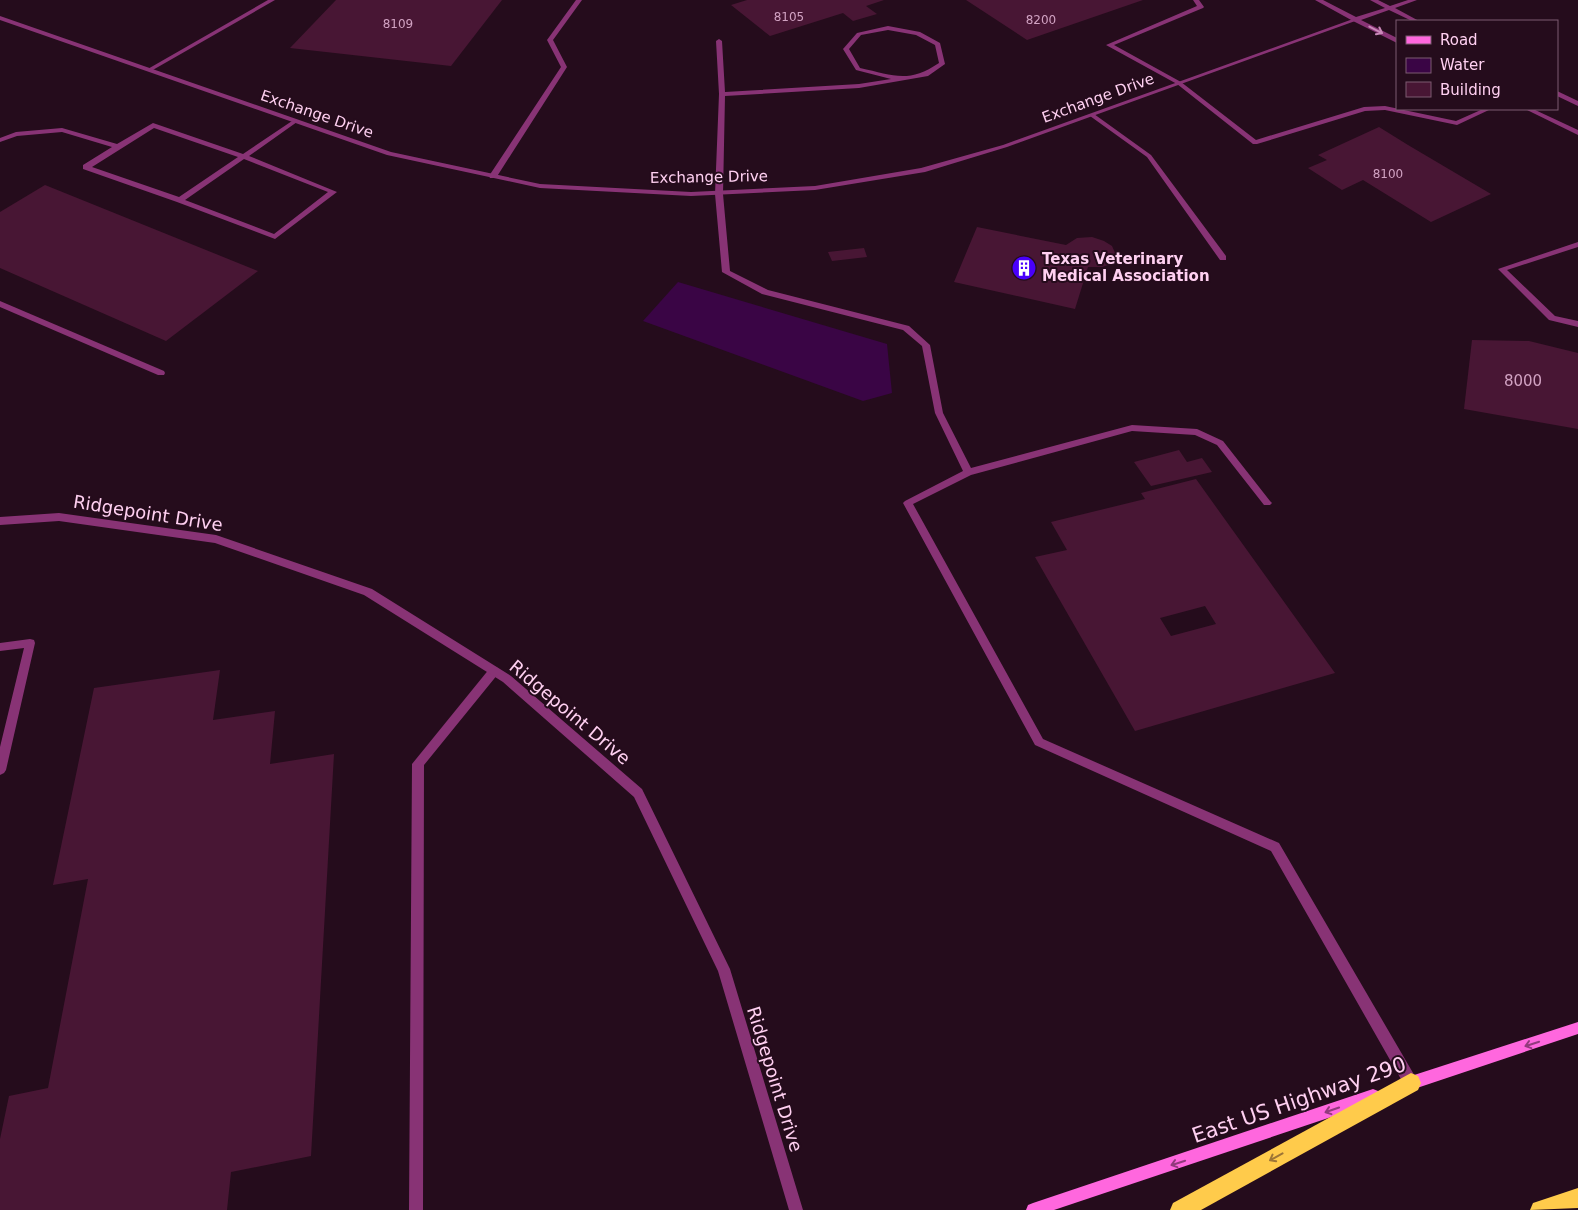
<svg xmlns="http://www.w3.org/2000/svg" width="1578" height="1210" viewBox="0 0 1578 1210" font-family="'DejaVu Sans',sans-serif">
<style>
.water{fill:#3a0545}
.building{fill:#481634;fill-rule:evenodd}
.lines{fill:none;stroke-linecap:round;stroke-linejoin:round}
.service{fill:#883375;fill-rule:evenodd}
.minor{fill:#883375;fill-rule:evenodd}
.tertiary{fill:#883375;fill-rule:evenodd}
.secondary{fill:#ff67de;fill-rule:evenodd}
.motorway{fill:#ffcb4b;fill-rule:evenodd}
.oneway{stroke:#c989b9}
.oneway2{stroke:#923a7d}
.oneway3{stroke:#9d7536}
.labels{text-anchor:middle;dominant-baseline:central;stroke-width:4;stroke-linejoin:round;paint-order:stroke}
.far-number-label{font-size:12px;fill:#d1a2c2}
.far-street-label{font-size:15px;fill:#ffd0f1;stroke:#250c1c}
.far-poi-label{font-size:15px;font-weight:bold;fill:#ffd0f1;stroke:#250c1c;text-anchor:start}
.number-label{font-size:15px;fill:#d1a2c2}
.street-label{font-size:18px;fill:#ffd0f1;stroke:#250c1c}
.near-street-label{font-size:21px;fill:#ffd0f1;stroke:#250c1c}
</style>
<rect width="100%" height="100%" fill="#250c1c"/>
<path class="water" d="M678,282L887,344L892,393L863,401L643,321Z"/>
<g class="building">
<path d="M336,0H502L451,66L290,48Z"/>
<path d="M747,0H884L866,6L877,14L853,21L843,13L770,36L731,5Z"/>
<path d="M966,0H1143L1027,40Z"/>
<path d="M1379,127L1408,145L1491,194L1431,222L1363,180L1342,190L1308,168L1327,160L1318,155Z"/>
<path d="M45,185L258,271L166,341L0,268V212Z"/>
<path d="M977,227L1066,245L1077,238L1092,237L1104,241L1112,246L1116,255L1114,260L1108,265L1102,267H1088L1075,309L954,282Z"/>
<path d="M864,248L867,257L832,261L828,252Z"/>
<path d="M1472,340L1529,341L1578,353V429L1464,409Z"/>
<path d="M1179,450L1187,462L1202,458L1212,472L1151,486L1134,462Z"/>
<path d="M1196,479L1335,673L1135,731L1035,557L1067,550L1051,522L1145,499L1141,493ZM1205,606L1216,624L1171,636L1160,618Z"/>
<path d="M220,670L213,720L275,711L270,764L334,754L311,1156L231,1172L227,1210H0V1139L9,1096L48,1088L88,879L53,885L94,688Z"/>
</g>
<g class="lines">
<g class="service">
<path d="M268,0H275L151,71L146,70Z"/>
<path d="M576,0H582L553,40L567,67L496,178H490L489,176L561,67L547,40Z"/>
<path d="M1193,0H1199L1204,7L1203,8L1114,45L1181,82L1256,140L1364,107L1385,106L1456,121L1483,109H1491L1457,125L1385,110L1365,111L1257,144H1253L1177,84L1106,45L1197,6Z"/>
<path d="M888,26L920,32L940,43L945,64L928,76L859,88L725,96L723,194L730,271L768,290L909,326L930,345L943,413L971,468L1132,425L1197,429L1223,441L1270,501L1272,503L1270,505H1264L1217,445L1195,435L1132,431L971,475L913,504L1043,739L1279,843L1416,1078L1418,1083L1416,1088L1411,1090L1406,1088L1271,851L1035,745L903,503L905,501L963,471L935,413L922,346L903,330L762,294L722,272L715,194L719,94L716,41L719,39L722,41L725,92L859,84L891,79L856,70L843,49L857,33ZM888,30L916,35L935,45L939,63C908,84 893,75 860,68L849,49L861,35Z"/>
<path d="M1090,114H1094L1151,155L1226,256V260H1220L1147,157L1090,116Z"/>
<path d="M295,119L297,120V122L249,156L337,192L275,239L177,202L83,169V165L112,147L62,132L17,136L0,142V138L16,132L62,128L117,144L153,123L243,154ZM154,128L238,157L179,197L92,167ZM244,159L328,192L274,234L185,200Z"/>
<path d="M1578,242V247L1507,270L1555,316L1578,321V327L1549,320L1498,269Z"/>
<path d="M0,301L164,371L165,373L164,375H158L0,307Z"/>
<path d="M30,639L34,640L35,643L6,770L4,773L0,775V747L24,648L0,651V643Z"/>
<path d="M494,667L498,668L499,671L498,674L424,765L423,1210H409L412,764L490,668Z"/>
</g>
<g class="minor">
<path d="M0,16L391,152L540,184L691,192L815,186L921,168L1003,145L1353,19L1358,20L1007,147L925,172L815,190L691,196L540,188L387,155L0,20Z"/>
<path d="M59,513L216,535L372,589L511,676L642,789L730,969L803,1210H789L718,971L634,797L503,682L364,595L215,543L59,521L0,525V517Z"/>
</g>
<g class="tertiary">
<path d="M1315,0H1323L1356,17L1385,8L1370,0H1378L1390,6L1408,0H1417L1395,8L1419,21H1412L1389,10L1361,20L1397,38V43L1353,21Z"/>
<path d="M1557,91L1578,101V106L1557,96Z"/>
<path d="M1525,109H1533L1578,130V135Z"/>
</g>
<g class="secondary">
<path d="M1578,1022V1034L1408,1091L1403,1089L1401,1084L1403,1079L1408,1077Z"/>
<path d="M1373,1089L1378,1091L1380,1096L1378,1101L1373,1103L1054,1210H1026L1028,1205L1033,1203Z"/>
</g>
<g class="motorway">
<path d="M1411,1073L1418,1076L1421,1083L1418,1090L1201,1210H1170L1173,1203Z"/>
<path d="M1578,1188V1208L1530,1210L1533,1203Z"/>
</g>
</g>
<defs><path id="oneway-shaft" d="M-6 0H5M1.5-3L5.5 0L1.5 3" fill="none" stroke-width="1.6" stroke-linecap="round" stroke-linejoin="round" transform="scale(1.25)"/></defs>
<use class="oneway" href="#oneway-shaft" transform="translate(1376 30) rotate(27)"/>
<g class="oneway2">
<use href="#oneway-shaft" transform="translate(1532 1044) rotate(162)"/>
<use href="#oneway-shaft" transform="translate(1332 1110) rotate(161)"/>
<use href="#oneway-shaft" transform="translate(1178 1163) rotate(162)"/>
</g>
<use class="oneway3" href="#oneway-shaft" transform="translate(1276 1157) rotate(151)"/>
<defs>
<symbol id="building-disc" viewBox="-11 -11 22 22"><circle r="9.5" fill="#4900fb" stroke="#250c1c"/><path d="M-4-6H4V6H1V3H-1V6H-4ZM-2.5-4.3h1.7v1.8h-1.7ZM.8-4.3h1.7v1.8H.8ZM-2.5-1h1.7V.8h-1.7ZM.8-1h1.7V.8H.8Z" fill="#fff"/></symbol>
</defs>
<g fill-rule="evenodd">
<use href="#building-disc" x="1010" y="254" width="28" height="28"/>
</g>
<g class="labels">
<g class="far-number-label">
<text x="789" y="17">8105</text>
<text x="1041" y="20">8200</text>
<text x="398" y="24">8109</text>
<text x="1388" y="174">8100</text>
</g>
<g class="far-street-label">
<text transform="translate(1098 98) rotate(-20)">Exchange Drive</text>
<text transform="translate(317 114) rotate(19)">Exchange Drive</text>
<text transform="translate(709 177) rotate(-1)">Exchange Drive</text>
</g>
<g class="far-poi-label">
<text x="1042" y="259">Texas Veterinary<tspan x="1042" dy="17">Medical Association</tspan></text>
</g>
<g class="number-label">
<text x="1523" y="381">8000</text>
</g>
<g class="street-label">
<text transform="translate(148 513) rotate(9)">Ridgepoint Drive</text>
<text transform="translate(570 712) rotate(40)">Ridgepoint Drive</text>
<text transform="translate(775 1079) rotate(73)">Ridgepoint Drive</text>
</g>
<g class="near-street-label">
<text transform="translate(1299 1100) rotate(-19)">East US Highway 290</text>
</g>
</g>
<rect x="1396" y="20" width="162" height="90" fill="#250c1c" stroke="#7c5a71"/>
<rect x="1406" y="36" width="25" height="8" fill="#ff67de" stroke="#7c5a71"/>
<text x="1440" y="45" font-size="15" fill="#ffd0f1">Road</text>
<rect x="1406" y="58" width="25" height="15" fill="#3a0545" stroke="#7c5a71"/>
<text x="1440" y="70" font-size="15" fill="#ffd0f1">Water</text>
<rect x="1406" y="82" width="25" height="15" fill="#481634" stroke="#7c5a71"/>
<text x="1440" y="95" font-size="15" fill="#ffd0f1">Building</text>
</svg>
